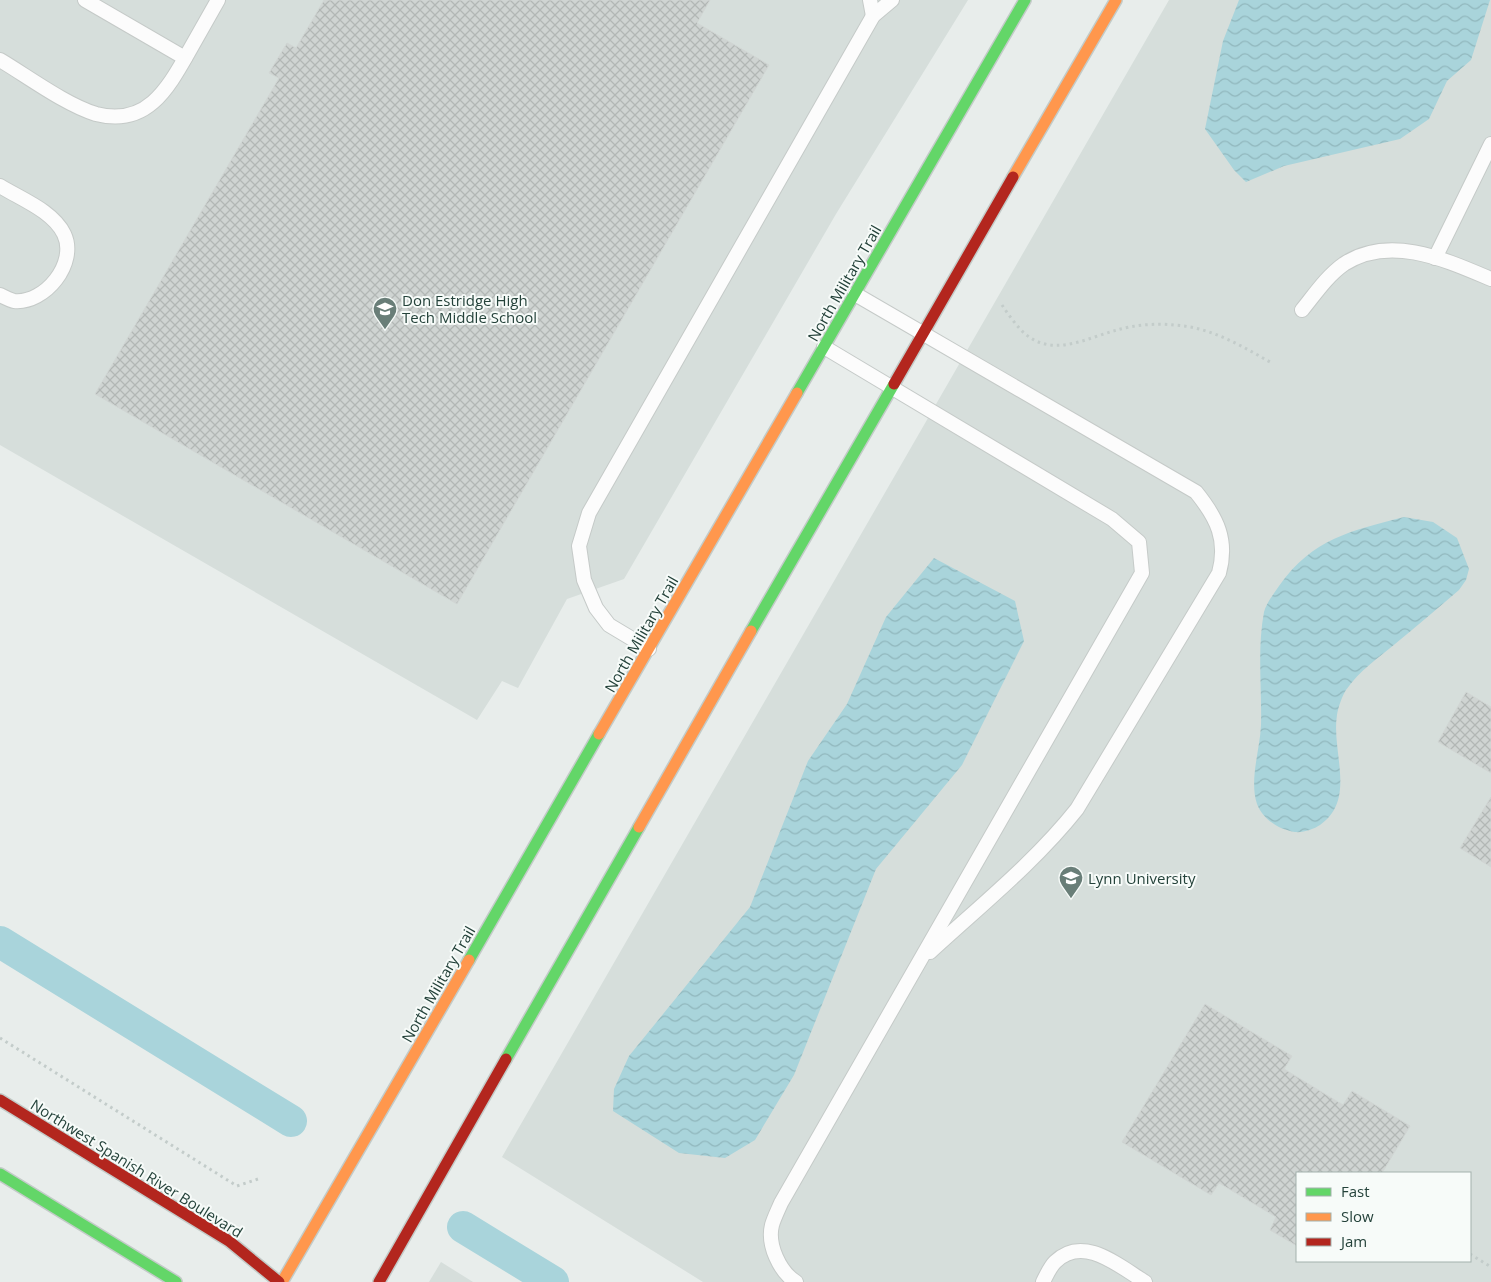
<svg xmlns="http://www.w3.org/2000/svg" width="1491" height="1282" viewBox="0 0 1491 1282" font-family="'Open Sans',sans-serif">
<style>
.built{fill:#d6dedb;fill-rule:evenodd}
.water{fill:url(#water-waves)}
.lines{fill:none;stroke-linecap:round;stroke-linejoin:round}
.canal{stroke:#a9d4db;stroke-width:32}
.building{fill:url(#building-cross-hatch);stroke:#d1d6d4}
.lane-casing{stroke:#c5cac8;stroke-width:16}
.fast-casing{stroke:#c3cbc8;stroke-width:14}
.slow-casing{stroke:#c3cbc8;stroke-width:14}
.jam-casing{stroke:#c3cbc8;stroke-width:14}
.path{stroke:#c3ccca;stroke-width:3;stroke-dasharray:2.5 4;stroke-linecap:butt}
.lane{stroke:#fcfcfc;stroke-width:14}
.fast{stroke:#63d668;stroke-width:11}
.slow{stroke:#ff974d;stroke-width:11}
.jam{stroke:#b3261e;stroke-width:11}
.labels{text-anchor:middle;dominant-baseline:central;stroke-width:4;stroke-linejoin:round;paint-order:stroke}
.street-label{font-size:15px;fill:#24423a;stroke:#f7fbf9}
.poi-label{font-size:15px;fill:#24423a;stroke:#f7fbf9;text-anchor:start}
</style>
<defs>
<pattern id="water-waves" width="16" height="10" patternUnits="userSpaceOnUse" patternTransform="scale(1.25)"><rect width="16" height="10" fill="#a9d4db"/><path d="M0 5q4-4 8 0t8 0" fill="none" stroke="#91b7bd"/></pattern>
<pattern id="building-cross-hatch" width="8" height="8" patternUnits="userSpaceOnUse" patternTransform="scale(1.25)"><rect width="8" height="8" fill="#cfd4d2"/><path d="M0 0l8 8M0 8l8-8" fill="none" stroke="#b2b7b5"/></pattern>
</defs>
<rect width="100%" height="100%" fill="#e8edeb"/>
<g class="built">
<path d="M0,0H968L836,214L624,579L567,599L518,688L502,681L477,720L0,445Z"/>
<path d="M1169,0H1491V1282H703L502,1157ZM1297,1173H1470V1261H1297Z"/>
<path d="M441,1262L473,1282H429Z"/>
</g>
<g class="water">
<path d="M1239,0H1490L1471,60L1447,81L1429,119L1400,139L1284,166L1246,182L1234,170L1205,129L1223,41Z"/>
<path d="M1404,517L1433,522L1457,538L1469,569L1466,580L1459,590C1438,608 1417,626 1395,644C1378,658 1359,671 1346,690C1342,696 1338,708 1337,715C1331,751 1357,800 1320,825C1314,829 1303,833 1295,832C1280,830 1263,820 1257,804C1249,780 1260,750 1261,725C1262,688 1257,649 1264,612C1266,604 1274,593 1279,586C1313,538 1351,531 1404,517Z"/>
<path d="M934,558L1015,601L1024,641L962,765L876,869L794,1075L755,1140L725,1158L679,1153L613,1111L614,1089L629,1056L750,907L808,761L847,704L886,617Z"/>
</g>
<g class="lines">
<g class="canal">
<path d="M0,942L291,1121"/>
<path d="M463,1227L553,1282"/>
</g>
</g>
<g class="building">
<path d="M324,0H710L697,23L769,65L457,604L95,394L279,78L269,73L287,43L296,48Z"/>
<path d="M1466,692L1491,707V773L1438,742Z"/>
<path d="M1491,797V867L1460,848Z"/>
<path d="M1205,1004L1292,1056L1284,1069L1343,1105L1352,1091L1410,1126L1382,1173H1297V1246L1270,1230L1276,1217L1219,1183L1211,1195L1122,1142Z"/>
</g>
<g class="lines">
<defs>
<g id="lane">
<path d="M85,0L185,58"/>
<path d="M870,0L873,16"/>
<path d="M0,60C27,76 66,105 96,114C146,127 167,90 188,53C198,35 208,18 218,0"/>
<path d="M0,186C21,199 53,211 64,234C78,263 45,304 14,301C10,300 4,297 0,295"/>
<path d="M1435,258L1491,144"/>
<path d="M855,294L1196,492C1217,518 1228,540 1219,573L1077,809C1035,862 980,906 930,952"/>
<path d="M1302,310C1315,294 1327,276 1344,264C1390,234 1446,260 1491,279"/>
<path d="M649,649L609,625L596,608L584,580L579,546L589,513L873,16L892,0"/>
<path d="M796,1282C780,1272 767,1245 772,1225C774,1218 778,1210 781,1203L1142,573L1139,542L1112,519L824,347"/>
<path d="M1043,1282C1046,1276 1050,1267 1055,1262C1083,1234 1119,1266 1145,1282"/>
</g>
<g id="fast">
<path d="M797,393L1025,0"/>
<path d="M751,631L894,384"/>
<path d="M469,960L599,734"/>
<path d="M506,1059L639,827"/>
<path d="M0,1174L176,1282"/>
</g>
<g id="slow">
<path d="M1013,177L1116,0"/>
<path d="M599,734L797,393"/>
<path d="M639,827L751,631"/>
<path d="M282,1282L469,960"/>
</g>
<g id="jam">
<path d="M894,384L1013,177"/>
<path d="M0,1100L229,1241L279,1282"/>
<path d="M379,1282L506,1059"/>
</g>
</defs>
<use href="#lane" class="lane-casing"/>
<use href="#fast" class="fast-casing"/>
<use href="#slow" class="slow-casing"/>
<use href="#jam" class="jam-casing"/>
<g class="path">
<path d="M1002,305C1008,314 1015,324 1023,332C1052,359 1086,338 1117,330C1134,325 1156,323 1174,325C1210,327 1240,345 1270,362"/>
<path d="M0,1038L237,1186L261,1178"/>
<path d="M1470,1254L1491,1267"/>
</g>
<use href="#lane" class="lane"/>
<use href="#fast" class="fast"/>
<use href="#slow" class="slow"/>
<use href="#jam" class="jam"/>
</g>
<defs>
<symbol id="school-pin" viewBox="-11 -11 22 30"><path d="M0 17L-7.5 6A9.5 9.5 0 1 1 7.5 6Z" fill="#697e78" stroke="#f7fbf9"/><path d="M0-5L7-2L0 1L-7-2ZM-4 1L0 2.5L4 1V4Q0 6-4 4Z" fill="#fff"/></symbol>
<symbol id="university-pin" viewBox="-11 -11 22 30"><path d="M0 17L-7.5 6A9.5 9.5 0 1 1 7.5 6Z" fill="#697e78" stroke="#f7fbf9"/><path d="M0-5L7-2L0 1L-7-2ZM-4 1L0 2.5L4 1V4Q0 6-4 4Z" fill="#fff"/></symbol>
</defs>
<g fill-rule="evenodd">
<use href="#school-pin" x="371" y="295" width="28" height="38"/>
<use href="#university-pin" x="1057" y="864" width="28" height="38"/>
</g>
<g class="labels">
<g class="street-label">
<text transform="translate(844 283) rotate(-60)">North Military Trail</text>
<text transform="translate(641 634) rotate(-60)">North Military Trail</text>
<text transform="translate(438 984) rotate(-60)">North Military Trail</text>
<text transform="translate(137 1168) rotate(32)">Northwest Spanish River Boulevard</text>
</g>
<g class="poi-label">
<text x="402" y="300">Don Estridge High<tspan x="402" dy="17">Tech Middle School</tspan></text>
<text x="1088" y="878">Lynn University</text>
</g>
</g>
<rect x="1296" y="1172" width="175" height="90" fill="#f7fbf9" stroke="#a3b1ad"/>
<rect x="1306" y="1188" width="25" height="8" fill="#63d668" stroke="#a3b1ad"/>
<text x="1341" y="1197" font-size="15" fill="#24423a">Fast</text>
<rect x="1306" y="1213" width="25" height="8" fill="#ff974d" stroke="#a3b1ad"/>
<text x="1341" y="1222" font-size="15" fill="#24423a">Slow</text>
<rect x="1306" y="1238" width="25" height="8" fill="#b3261e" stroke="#a3b1ad"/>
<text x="1341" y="1247" font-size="15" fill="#24423a">Jam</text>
</svg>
